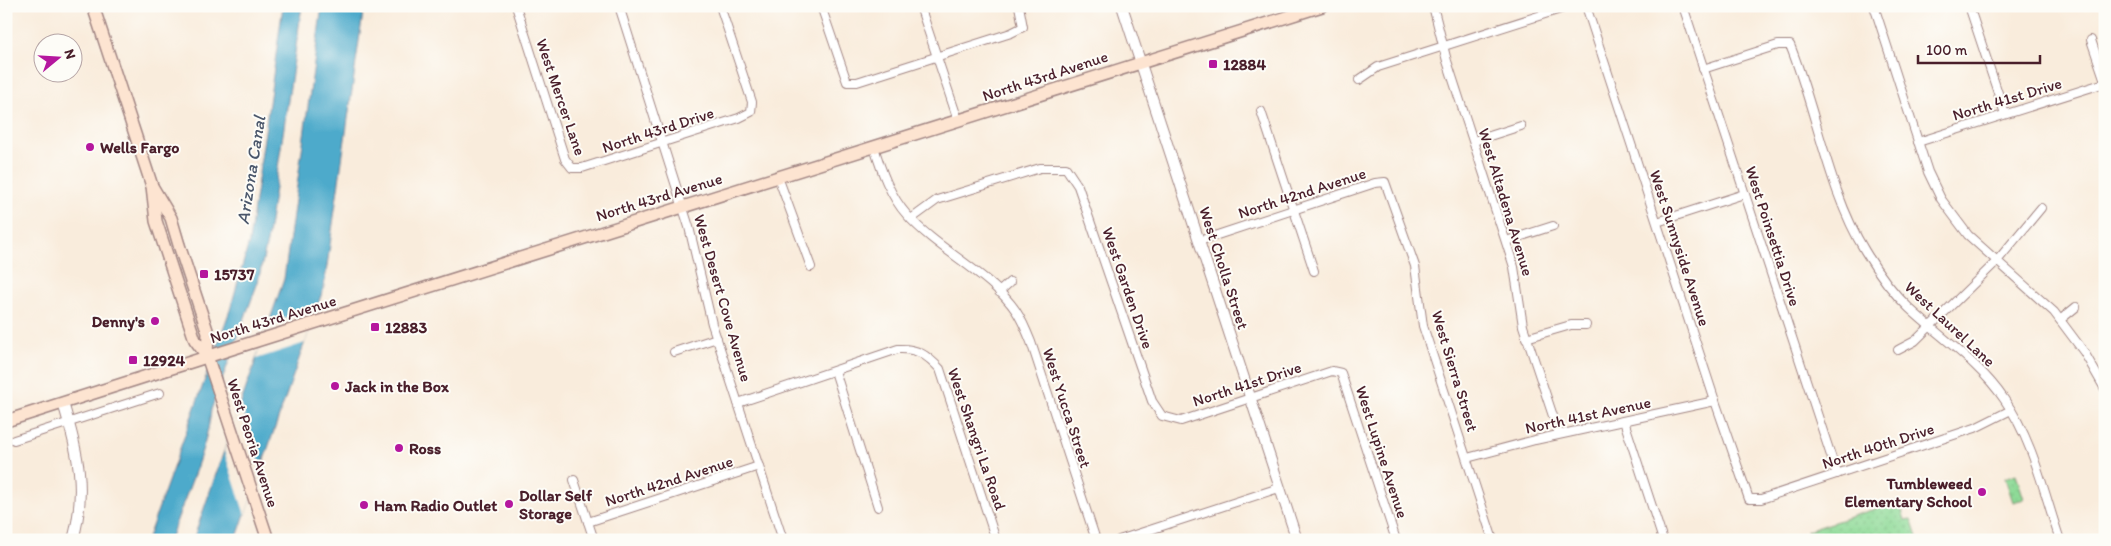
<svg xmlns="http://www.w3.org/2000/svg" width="2111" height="546" viewBox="0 0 2111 546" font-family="Itim,sans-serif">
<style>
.green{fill:url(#green-dots);stroke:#6c7c61}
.water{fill:#4daacb;stroke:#4c647b}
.pier{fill:#f9ecdc}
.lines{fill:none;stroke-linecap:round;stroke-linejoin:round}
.minor-casing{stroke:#a28684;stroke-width:10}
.tertiary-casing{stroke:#a28684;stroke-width:12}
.secondary-casing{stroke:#a28684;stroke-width:14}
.minor{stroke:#fff;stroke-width:8}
.tertiary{stroke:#fff;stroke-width:10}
.secondary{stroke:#fde4d1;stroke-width:11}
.poi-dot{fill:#b5179e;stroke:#fdfcf7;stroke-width:2}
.labels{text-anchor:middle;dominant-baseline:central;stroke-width:4;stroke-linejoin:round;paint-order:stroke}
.poi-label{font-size:16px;font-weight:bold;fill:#4a1f2b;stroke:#fdfcf7;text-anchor:start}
.street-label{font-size:16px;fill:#4a1f2b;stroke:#fdfcf7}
.water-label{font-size:18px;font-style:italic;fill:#4b576b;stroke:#fdfcf7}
</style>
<defs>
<pattern id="green-dots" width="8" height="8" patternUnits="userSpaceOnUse" patternTransform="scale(1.25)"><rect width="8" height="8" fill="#8eda97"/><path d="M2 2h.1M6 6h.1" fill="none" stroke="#7cbb82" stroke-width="1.8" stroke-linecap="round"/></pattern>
</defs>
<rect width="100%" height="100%" fill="#fdfcf7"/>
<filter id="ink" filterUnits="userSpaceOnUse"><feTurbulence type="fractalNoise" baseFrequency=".02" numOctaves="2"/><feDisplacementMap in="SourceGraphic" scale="10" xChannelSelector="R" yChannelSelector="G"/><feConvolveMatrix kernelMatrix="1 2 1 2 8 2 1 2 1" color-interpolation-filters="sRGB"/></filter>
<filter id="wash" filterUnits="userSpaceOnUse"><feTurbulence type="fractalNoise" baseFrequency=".0096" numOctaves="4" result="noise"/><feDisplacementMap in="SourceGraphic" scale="20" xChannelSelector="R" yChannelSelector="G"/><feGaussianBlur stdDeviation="1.12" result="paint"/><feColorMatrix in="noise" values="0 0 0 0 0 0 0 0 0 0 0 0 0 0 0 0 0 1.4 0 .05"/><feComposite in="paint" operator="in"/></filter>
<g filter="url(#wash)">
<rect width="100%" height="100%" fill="#f9ecdc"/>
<g class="green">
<path d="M2016,474L2024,499L2013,502L2005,478Z"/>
<path d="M1899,501L1905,520L1911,519L1918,540H1810L1807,531Z"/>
</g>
<g class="water">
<path d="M283,6H302L267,242L258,282L211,410C208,447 182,503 170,540H147L230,310L249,242Z"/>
<path d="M322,6H364L324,287L236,540H193L284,279Z"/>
</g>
<g class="pier">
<path d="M317,308L305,343L256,359L268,324Z"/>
<path d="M240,402L262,468L245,515L224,451Z"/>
</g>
</g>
<g filter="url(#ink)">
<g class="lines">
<defs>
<g id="minor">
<path d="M516,6L565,159L572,168H582L739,118L751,112L752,102L720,6"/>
<path d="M619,6L689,227L712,324L783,540"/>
<path d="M821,6L847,82H857L1011,33L1023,27L1019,6"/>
<path d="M920,6L958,120"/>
<path d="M1433,6L1447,61L1514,267L1523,326L1559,434"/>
<path d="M1586,6L1715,401L1749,499H1761L1975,428L2011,410"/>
<path d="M1683,6L1837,474"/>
<path d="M1874,6L1928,172L1941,199L1968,235L2054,312L2084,352L2105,389"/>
<path d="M1969,6L2005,114"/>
<path d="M2091,40L2105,81"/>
<path d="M1703,69L1778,45H1790C1816,109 1829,193 1865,251C1877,271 1892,292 1909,308C1941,338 1979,362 2004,399C2033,440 2044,493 2060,540"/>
<path d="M1359,80L1378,67L1570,6"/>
<path d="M1261,111L1314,271"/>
<path d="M1474,141L1521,126"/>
<path d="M1918,142L2105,83"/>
<path d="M874,147C881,170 890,196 907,215C938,250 991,274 1016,311C1022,320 1027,332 1031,342L1096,540"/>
<path d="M778,177L811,267"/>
<path d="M911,219L937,200L1040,168H1066L1078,186L1152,401L1162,416L1181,421L1332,371L1341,373L1396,540"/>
<path d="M1657,222L1744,194"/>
<path d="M1199,241L1375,183L1385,182L1415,266L1423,326L1493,540"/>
<path d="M1506,241L1553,226"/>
<path d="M999,292L1010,282"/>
<path d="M2060,320L2076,307"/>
<path d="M1526,338L1571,325H1586"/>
<path d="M1898,350L1915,341L1997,261L2041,208"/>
<path d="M674,352L717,338"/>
<path d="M835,371L878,507"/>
<path d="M738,403L898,349C917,348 927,355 940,369L996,540"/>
<path d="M1624,421L1663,540"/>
<path d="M14,440L160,393"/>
<path d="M1467,458L1535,440L1715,401"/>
<path d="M574,480L594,540"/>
<path d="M588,522L759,466"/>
<path d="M1119,540L1279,488"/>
<path d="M1553,540H1561"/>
</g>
<g id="tertiary">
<path d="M1122,6L1297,540"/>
<path d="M63,403C78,452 87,489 73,540"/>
</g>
<g id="secondary">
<path d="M93,6L152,186L171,218L179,245L208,333L207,356"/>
<path d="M152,186L156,221L195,340L207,356L268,540"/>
<path d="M6,421L263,339L1322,6"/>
</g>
</defs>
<use href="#minor" class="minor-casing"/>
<use href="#tertiary" class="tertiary-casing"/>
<use href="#secondary" class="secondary-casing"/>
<use href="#minor" class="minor"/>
<use href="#tertiary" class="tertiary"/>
<use href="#secondary" class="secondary"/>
</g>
</g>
<g class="poi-dot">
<rect x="1208" y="59" width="10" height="10" rx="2.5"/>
<circle cx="90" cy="147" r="5"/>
<rect x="199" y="269" width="10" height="10" rx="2.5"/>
<circle cx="155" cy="321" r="5"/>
<rect x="370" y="322" width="10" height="10" rx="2.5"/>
<rect x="128" y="355" width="10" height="10" rx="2.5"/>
<circle cx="335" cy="386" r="5"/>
<circle cx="399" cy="448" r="5"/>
<circle cx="1982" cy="492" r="5"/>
<circle cx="509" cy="504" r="5"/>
<circle cx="364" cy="505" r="5"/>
</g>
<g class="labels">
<g class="poi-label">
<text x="1223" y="64">12884</text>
<text x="100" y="147">Wells Fargo</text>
<text x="214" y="274">15737</text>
<text x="145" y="321" text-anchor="end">Denny's</text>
<text x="385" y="327">12883</text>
<text x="143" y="360">12924</text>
<text x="345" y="386">Jack in the Box</text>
<text x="409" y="448">Ross</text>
<text x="1972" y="483" text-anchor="end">Tumbleweed<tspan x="1972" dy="18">Elementary School</tspan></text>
<text x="519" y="495">Dollar Self<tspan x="519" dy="18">Storage</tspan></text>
<text x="374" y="505">Ham Radio Outlet</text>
</g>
<g class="street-label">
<text transform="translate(1045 76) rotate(-18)">North 43rd Avenue</text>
<text transform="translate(561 97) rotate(71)">West Mercer Lane</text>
<text transform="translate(2007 99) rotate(-17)">North 41st Drive</text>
<text transform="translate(658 130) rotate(-18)">North 43rd Drive</text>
<text transform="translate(1302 193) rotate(-18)">North 42nd Avenue</text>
<text transform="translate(659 197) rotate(-17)">North 43rd Avenue</text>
<text transform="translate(1506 202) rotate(73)">West Altadena Avenue</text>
<text transform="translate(1773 236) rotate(72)">West Poinsettia Drive</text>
<text transform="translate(1680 248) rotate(72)">West Sunnyside Avenue</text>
<text transform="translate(1224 268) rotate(72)">West Cholla Street</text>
<text transform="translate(1128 288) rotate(71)">West Garden Drive</text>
<text transform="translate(723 298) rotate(74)">West Desert Cove Avenue</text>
<text transform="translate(273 319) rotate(-17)">North 43rd Avenue</text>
<text transform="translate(1950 324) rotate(43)">West Laurel Lane</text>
<text transform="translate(1455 371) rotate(73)">West Sierra Street</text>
<text transform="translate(1247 384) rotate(-18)">North 41st Drive</text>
<text transform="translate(1067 408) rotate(72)">West Yucca Street</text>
<text transform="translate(1588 415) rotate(-12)">North 41st Avenue</text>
<text transform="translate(977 439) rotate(71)">West Shangri La Road</text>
<text transform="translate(253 443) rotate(72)">West Peoria Avenue</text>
<text transform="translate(1878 446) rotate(-18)">North 40th Drive</text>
<text transform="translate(1382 452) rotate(72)">West Lupine Avenue</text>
<text transform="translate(669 481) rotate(-18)">North 42nd Avenue</text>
</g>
<g class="water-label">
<text transform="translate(251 170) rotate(-81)">Arizona Canal</text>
</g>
</g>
<rect width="2111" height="546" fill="none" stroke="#fdfcf7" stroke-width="25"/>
<g transform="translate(58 58) rotate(72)"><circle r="24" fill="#fdfcf7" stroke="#b5a4a5"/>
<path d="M0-4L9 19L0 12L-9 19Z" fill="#b5179e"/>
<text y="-8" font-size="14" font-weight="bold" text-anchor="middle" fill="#4a1f2b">N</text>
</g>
<path d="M1918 55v8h122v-8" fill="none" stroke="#4a1f2b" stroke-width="2.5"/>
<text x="1926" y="55" font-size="15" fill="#4a1f2b" stroke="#fdfcf7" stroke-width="4" paint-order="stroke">100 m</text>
</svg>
